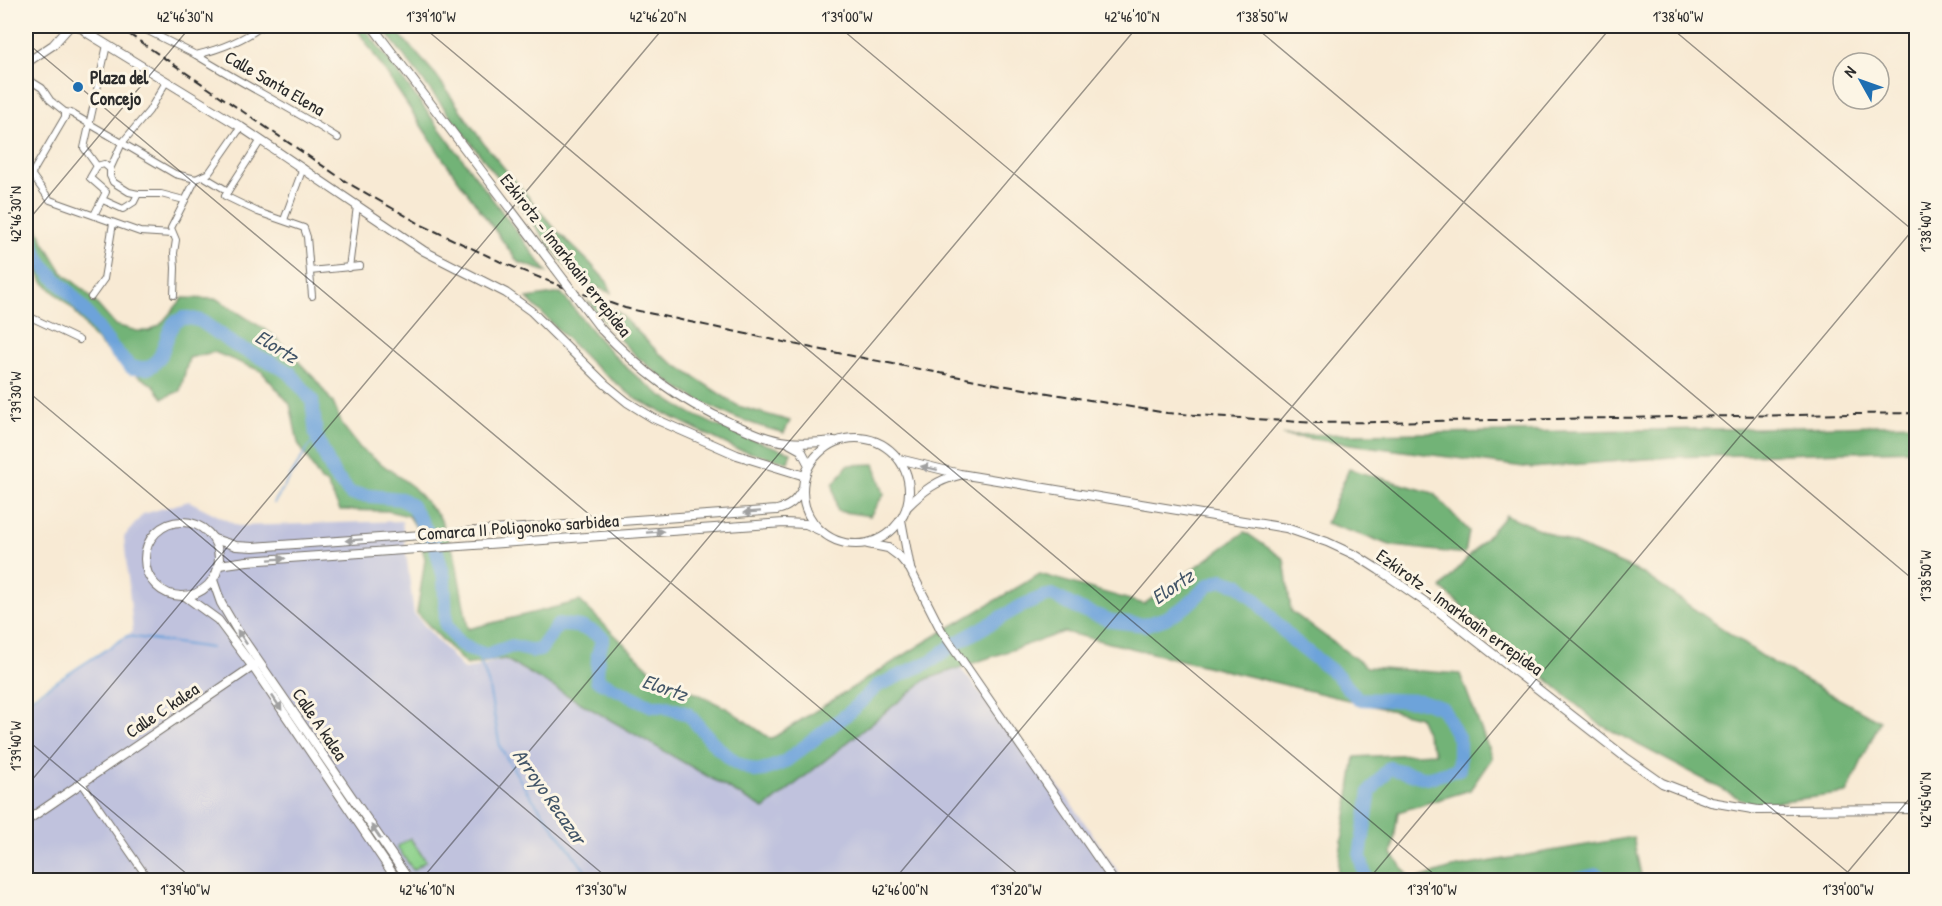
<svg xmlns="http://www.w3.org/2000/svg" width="1942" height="906" viewBox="0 0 1942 906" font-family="'Patrick Hand',sans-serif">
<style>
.industrial{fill:#c0c2dd}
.green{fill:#8dd18b;stroke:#5c7e5b;stroke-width:1.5}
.forest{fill:#72b377;stroke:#4e6f51;stroke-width:1.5}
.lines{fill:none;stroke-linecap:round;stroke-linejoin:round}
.stream{stroke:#6da3da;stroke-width:2}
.river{stroke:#6da3da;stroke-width:14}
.minor-casing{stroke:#736e66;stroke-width:8}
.tertiary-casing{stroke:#736e66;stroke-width:10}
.minor{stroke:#fff;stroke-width:6}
.tertiary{stroke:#fff;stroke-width:8}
.rail{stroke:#2b2b2b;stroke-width:2;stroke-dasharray:9 4.5;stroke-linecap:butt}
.tertiary-bridge-casing{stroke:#736e66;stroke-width:10;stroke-linecap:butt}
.tertiary-bridge{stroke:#fff;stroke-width:8}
.oneway{fill:#a0a0a0}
.ticks{fill:none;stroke:#2b2b2b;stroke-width:1.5;stroke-opacity:0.45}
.poi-dot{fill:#1f6fb2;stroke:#fcf5e5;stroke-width:2}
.labels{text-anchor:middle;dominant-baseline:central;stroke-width:6;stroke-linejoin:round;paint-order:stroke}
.poi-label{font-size:18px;font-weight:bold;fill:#2b2b2b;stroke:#fcf5e5;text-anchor:start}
.street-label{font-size:18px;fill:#2b2b2b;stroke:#fcf5e5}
.water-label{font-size:20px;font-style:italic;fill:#425568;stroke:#fcf5e5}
.neatline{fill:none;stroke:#2b2b2b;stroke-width:2}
.ticks-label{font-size:15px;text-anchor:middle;fill:#2b2b2b}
</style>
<rect width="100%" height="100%" fill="#fcf5e5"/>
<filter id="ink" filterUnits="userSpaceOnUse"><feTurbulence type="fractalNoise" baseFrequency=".0167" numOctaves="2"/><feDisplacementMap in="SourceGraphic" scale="12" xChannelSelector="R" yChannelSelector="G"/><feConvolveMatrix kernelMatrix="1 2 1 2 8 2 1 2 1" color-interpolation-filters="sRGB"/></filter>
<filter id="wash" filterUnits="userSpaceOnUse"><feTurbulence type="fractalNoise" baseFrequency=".008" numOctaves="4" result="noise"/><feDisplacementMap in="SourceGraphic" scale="24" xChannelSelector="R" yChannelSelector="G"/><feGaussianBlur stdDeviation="1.35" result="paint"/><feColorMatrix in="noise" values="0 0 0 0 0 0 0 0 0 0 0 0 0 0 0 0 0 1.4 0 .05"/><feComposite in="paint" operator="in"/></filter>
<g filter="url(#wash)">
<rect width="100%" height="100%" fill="#f8ead4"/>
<path class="industrial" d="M189,501L238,526L402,521L414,614L464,670L505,659L764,809L927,679L960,668L1064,793L1124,880H26V703L133,631L124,537L143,514Z"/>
<path class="green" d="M410,838L426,861L413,870L397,847Z"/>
<g class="forest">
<path d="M355,26H363L547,272L518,262L444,160Z"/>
<path d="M381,26H392L436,75L484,144L556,230L590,263L608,283L611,293L576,279Z"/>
<path d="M26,201L44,242L62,272L87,293L115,325L137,331H149L160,325L183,298L217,299L272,334L316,380L333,403L343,426L360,448L413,487L440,518L455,556L468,629L580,601L654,673L728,709L771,739L925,642L1040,574L1144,604L1245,532L1284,559L1291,611L1367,667L1460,674L1492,758L1470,790L1398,812L1392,854L1412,880H1336L1355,757L1435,753L1419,717L1064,632L927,679L764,809L505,659L466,665L417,613L425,559L416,527L409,516L388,511L340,510L326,483L321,481L298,443L290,404L261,371L214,352L189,358L180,391L163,398L153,385L119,364L91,334L74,310L43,282L26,246Z"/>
<path d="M561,293C587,325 613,359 646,384C689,418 740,437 791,452L788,462L736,449L636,399L592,364L527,298Z"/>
<path d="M588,302L618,312L662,356L738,406L790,421L784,433C723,418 665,387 621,341C610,328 599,315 588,302Z"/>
<path d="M1916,424V450L1672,457L1531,468L1282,435L1719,429Z"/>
<path d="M874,464L884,494L870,516L837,511L833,484L848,465Z"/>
<path d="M1349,469L1433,493L1469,531L1465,554L1393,546L1326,523Z"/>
<path d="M1506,515L1642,573L1768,660L1880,721L1847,793L1752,805L1599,724L1441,588Z"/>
<path d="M1633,837L1642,880H1413L1452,868Z"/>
</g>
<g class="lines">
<g class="stream">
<path d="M274,503L316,435"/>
<path d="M477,653L488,682L500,747L527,791L592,880"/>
<path d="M26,701L127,636L211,648"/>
</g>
<g class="river">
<path d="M26,224C31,236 33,251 41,262C51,276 65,287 76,300C97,324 107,346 132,368H148L154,364L161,355L168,335L174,323L183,318H189L201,321L236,346L274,364L290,373L312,400L316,435L321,447L334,475L351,494L401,499L412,506L435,545L444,577L446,625L459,643L472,650L486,655L512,646L533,651L540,650L558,625C577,625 587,627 603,638L598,654L597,680L652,706H663L688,714L716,746L736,763L755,771L764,770L783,763L850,712L877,686L933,660L953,645L1019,607L1043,597L1052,595L1079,609L1112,621L1145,625L1166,618L1185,607L1209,585L1222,580L1239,585L1258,602L1276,623L1297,644L1336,674L1358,699L1422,701L1442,708L1459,739V769L1427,778L1389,768L1370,791L1360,856L1366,880"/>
<path d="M1573,880L1597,875L1605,880"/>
</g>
</g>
</g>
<g filter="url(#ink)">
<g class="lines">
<defs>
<g id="minor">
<path d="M138,26L196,55C221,49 242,41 262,26"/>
<path d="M196,55C243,84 292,109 338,138"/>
<path d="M26,78L42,88L50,100L65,112V117L31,175"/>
<path d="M166,82L149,111L122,143L110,169V176L113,182L129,192L138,194H161L184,200"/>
<path d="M65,112L71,113L175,174L196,179"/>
<path d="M97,166L84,148L107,45"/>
<path d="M26,167L50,200L140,232L172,234"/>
<path d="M203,176L228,191L225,196L258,212L304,228L307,237L312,296"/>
<path d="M228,191L261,140"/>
<path d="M103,200L123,209L134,202L138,194"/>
<path d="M94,215L106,192L90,178L97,166L104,164L110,169"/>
<path d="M284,220L303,168"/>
<path d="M349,268L357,206"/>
<path d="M310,271L360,266"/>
<path d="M174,295L175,268L174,253L176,240L171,228L196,179L209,173L241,127"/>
<path d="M91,297L104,279L113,223"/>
<path d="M26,315L79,340"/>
<path d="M81,782L149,880"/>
</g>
<g id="tertiary">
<path d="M79,26L89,34L241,127L424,251L506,293L531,311L605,384L627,402L653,418L737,455L805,476"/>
<path d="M372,26L555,268"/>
<path d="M26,63L53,45L70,26"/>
<path d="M601,329C641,371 678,400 731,423C749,431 768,440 788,442C803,444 819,442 834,441"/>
<circle cx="856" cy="491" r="53"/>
<path d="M790,444L801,450L809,465"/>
<path d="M899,459L960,474L1286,528L1327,542L1357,556L1379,570L1437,610L1625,757L1662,783L1711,802L1758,810L1916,809"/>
<path d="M907,507C923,491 937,480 959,475"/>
<path d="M901,520L910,568"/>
<circle cx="182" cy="559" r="37"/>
<path d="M214,539L236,546L253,547L777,510C789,507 796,501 802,490"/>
<path d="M868,544L888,548L900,557L910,569L941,630L1113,880"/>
<path d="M219,565L247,561L784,523L806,524L819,530"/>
<path d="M213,580L221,603L237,630L409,880"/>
<path d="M185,596L218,620L253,667L397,880"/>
<path d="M26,821L255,665"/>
</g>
</defs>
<use href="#minor" class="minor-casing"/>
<use href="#tertiary" class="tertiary-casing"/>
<use href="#minor" class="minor"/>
<use href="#tertiary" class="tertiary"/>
<path class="rail" d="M117,26L348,183L422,225L501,262L563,287L625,308L812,348L1001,385L1167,413L1315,423L1916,413"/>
<defs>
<path id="tertiary-bridge" d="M555,268L601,329"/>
</defs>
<use href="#tertiary-bridge" class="tertiary-bridge-casing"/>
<use href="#tertiary-bridge" class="tertiary-bridge"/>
</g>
<defs><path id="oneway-solid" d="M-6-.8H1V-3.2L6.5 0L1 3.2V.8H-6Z" transform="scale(1.5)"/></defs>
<g class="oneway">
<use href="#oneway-solid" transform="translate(929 468) rotate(-168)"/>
<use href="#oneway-solid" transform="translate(752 512) rotate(176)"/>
<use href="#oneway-solid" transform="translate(655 532) rotate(-4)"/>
<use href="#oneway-solid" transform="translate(354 540) rotate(176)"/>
<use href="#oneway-solid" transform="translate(277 559) rotate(-4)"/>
<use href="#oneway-solid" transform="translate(242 637) rotate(-124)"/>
<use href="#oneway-solid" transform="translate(277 703) rotate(56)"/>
<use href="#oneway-solid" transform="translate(376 832) rotate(-124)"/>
</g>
</g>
<path class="ticks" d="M422,26L1441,880M838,26L1857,880M1254,26L1916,582M1669,26L1916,233M26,42L1025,880M26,223L191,26M26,390L610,880M26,739L194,880M26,787L665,26M421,880L1138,26M894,880L1612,26M1368,880L1916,226M1841,880L1916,791"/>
<circle class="poi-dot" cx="78" cy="87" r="6"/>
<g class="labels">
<g class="poi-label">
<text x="90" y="77">Plaza del<tspan x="90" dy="21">Concejo</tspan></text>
</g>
<g class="street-label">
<text transform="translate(275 83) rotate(30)">Calle Santa Elena</text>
<text transform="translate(566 255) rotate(52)">Ezkirotz - Imarkoain errepidea</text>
<text transform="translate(518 527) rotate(-4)">Comarca II Poligonoko sarbidea</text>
<text transform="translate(1460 612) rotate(36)">Ezkirotz - Imarkoain errepidea</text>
<text transform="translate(162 710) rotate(-34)">Calle C kalea</text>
<text transform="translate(320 724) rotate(56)">Calle A kalea</text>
</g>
<g class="water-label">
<text transform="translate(277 346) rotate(31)">Elortz</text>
<text transform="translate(1172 586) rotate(-34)">Elortz</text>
<text transform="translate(665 687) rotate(19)">Elortz</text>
<text transform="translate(550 796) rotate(55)">Arroyo Recazar</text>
</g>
</g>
<rect width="1942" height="906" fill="none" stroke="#fcf5e5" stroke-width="66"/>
<g transform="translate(1861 81) rotate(310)"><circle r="28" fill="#fcf5e5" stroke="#a8a49b" stroke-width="1.5"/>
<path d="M0-4.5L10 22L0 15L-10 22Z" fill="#1f6fb2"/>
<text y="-9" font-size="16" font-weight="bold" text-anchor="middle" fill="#2b2b2b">N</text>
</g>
<rect x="33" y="33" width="1876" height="840" class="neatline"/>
<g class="ticks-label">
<text x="185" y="22">42°46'30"N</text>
<text x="431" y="22">1°39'10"W</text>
<text x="658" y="22">42°46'20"N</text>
<text x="847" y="22">1°39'00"W</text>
<text x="1132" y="22">42°46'10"N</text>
<text x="1262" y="22">1°38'50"W</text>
<text x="1678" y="22">1°38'40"W</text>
<text transform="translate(16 214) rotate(-90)" y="5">42°46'30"N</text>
<text transform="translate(1926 227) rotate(-90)" y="5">1°38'40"W</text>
<text transform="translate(16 397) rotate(-90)" y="5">1°39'30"W</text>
<text transform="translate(1926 576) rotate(-90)" y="5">1°38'50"W</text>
<text transform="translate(16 746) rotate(-90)" y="5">1°39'40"W</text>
<text transform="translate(1926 800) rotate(-90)" y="5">42°45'40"N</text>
<text x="185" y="895">1°39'40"W</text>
<text x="427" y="895">42°46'10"N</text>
<text x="601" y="895">1°39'30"W</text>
<text x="900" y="895">42°46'00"N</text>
<text x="1016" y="895">1°39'20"W</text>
<text x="1432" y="895">1°39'10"W</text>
<text x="1848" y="895">1°39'00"W</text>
</g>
</svg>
